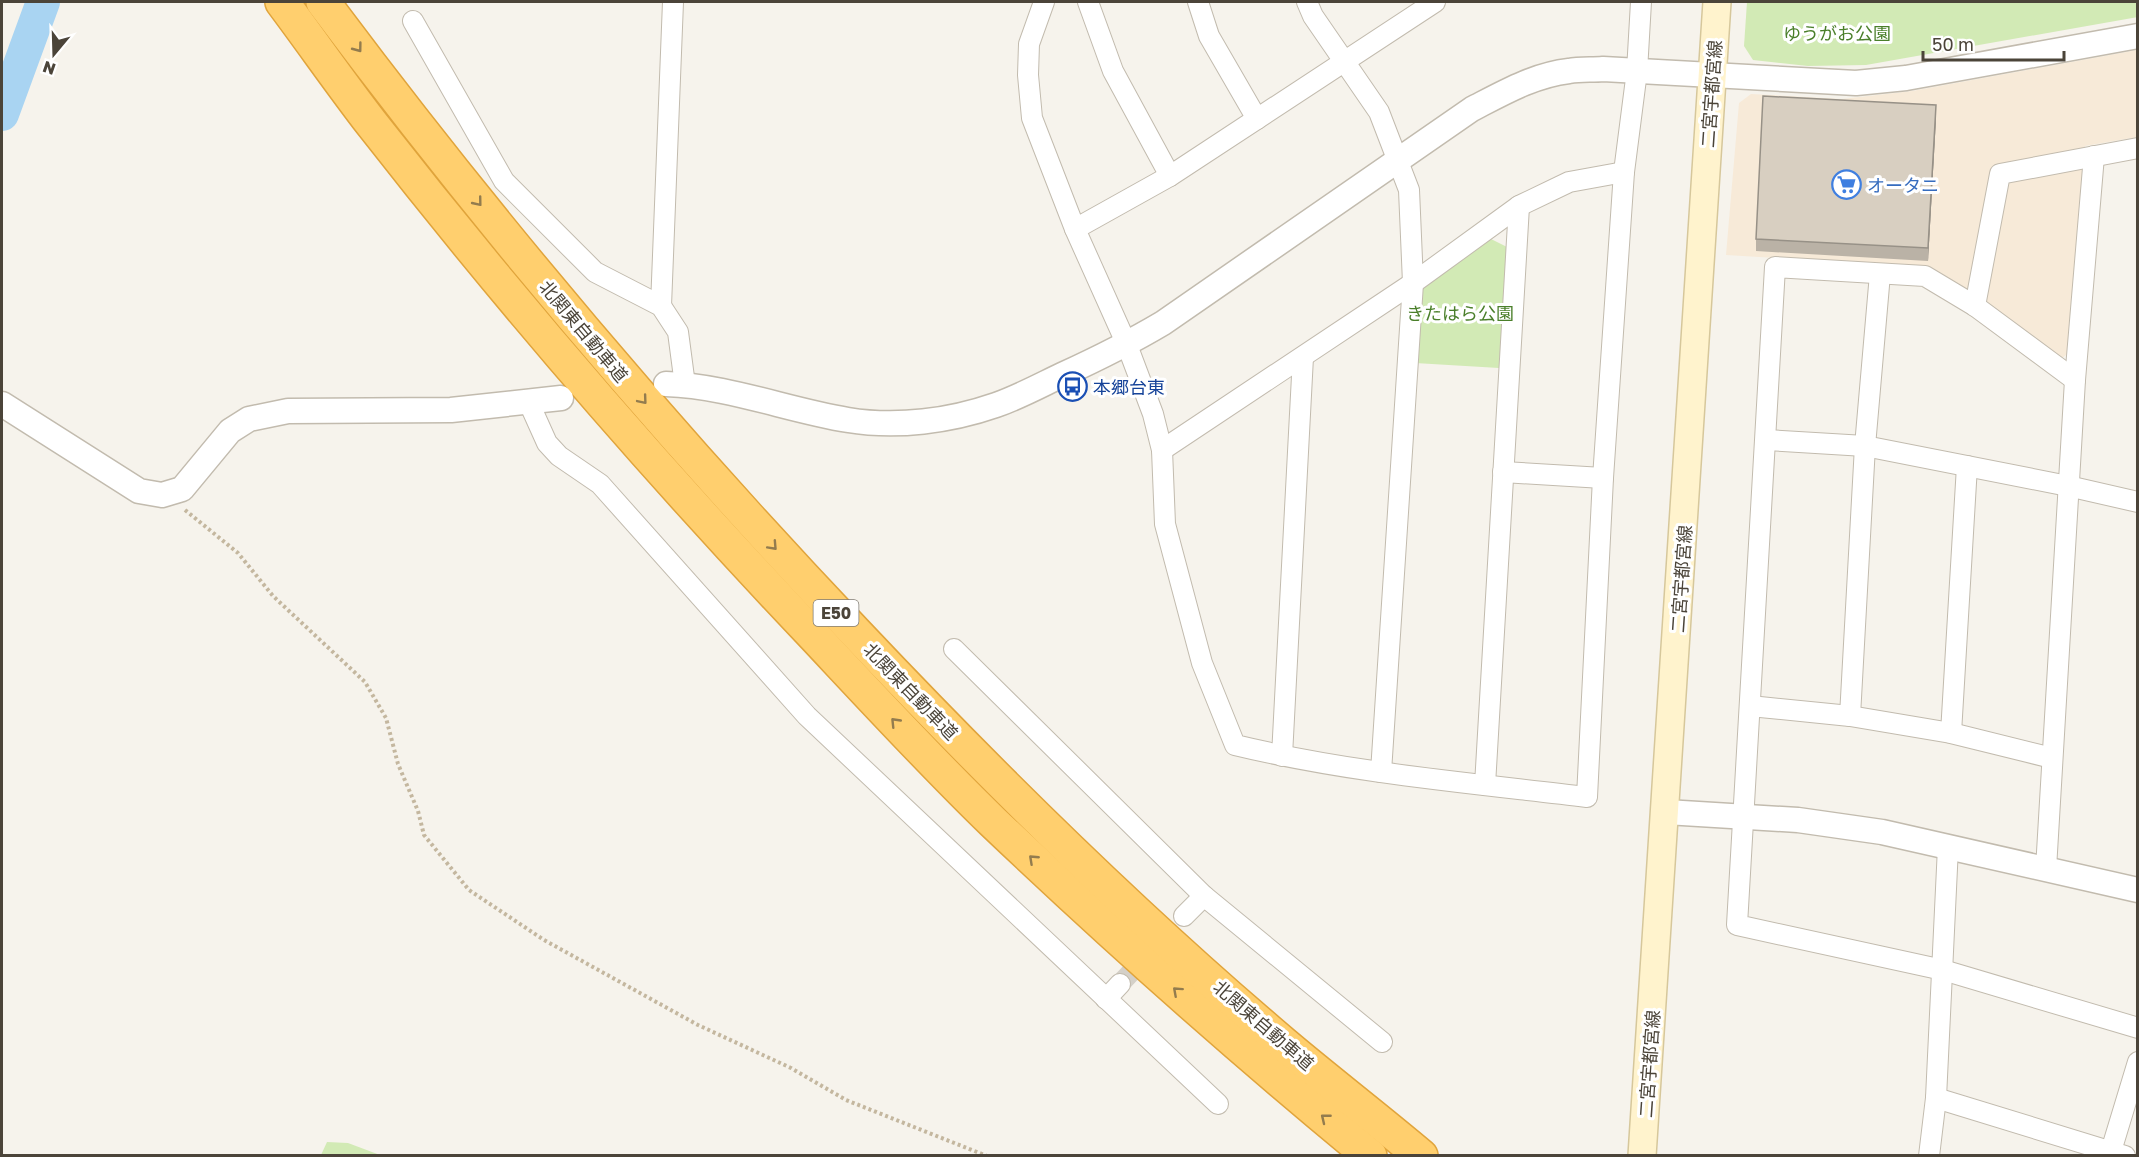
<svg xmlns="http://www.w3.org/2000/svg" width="2139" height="1157" viewBox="0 0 2139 1157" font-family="'Golos Text','Noto Sans JP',sans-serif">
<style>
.commercial{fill:#f7ead8}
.green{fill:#d2eab5}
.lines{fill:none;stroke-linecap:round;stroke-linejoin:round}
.river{stroke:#a9d4f2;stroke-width:34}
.minor-tunnel{stroke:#d4d0c8;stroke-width:20;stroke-dasharray:20 10;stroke-linecap:butt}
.minor-casing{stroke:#c2bbae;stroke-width:22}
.tertiary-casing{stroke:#c2bbae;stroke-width:27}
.secondary-casing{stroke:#d6c79b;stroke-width:30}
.motorway-casing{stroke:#e0a43c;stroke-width:36}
.path{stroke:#c4b79f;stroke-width:4;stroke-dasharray:3 3;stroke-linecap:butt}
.minor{stroke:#fff;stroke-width:20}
.tertiary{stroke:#fff;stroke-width:24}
.secondary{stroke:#fff3cd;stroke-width:27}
.motorway{stroke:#ffcf6e;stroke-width:33}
.wall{fill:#bab2a6}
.shaded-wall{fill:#979187}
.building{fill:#d8cfc1;stroke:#979187;stroke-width:1.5}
.oneway{stroke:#937c4e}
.labels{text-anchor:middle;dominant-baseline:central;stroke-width:6;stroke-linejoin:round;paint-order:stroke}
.shield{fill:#fff;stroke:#817c74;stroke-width:1.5}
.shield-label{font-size:16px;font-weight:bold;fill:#4b4439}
.park-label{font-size:18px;fill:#4a7f2a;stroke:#fff}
.street-label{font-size:18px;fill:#4b4439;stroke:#fff}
.shop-label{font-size:18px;fill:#366cbe;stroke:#fff;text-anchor:start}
.transit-label{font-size:18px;fill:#164399;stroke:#fff;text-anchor:start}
</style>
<rect width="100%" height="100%" fill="#f6f3ec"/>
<path class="commercial" d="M2137,50V137L2085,146L2071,351L2061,359L1928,267L1726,255L1739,103L1751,94L1842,99L1912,91Z"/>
<g class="green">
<path d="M1747,2H2137L2138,17L1866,65L1808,66L1753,60L1744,46Z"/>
<path d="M1491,239L1507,247L1499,368L1415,363L1417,298L1425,284Z"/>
<path d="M327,1142L348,1143L380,1155H321Z"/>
</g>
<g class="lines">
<path class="river" d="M2,114L43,2"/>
<path class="minor-tunnel" d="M1120,984L1184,916"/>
<defs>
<g id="minor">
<path d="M1044,2L1029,44L1028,75L1032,118L1075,229L1127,345L1153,414L1162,450L1165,524L1202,663L1235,745C1351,773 1470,783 1587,797L1603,478L1624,172L1637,71L1641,2"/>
<path d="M1088,2L1113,71L1170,176"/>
<path d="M1198,2L1209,36L1257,119"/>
<path d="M1307,2L1313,16L1379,112L1409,190L1413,283L1381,772"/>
<path d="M413,21L504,181L595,272L661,306L678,332L685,385"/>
<path d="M1075,229L1170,176L1435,2"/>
<path d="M661,306L673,2"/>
<path d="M1975,306L2000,174L2138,148"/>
<path d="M2075,380L1975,306L1925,276L1775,267L1737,925L1943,970L2138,1028"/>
<path d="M529,403L547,443L559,456L600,484L807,716L1218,1104"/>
<path d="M1766,440L1865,446L2068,486L2138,502"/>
<path d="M1162,450L1413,283L1519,206L1569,182L1624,172"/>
<path d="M1503,472L1603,478"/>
<path d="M954,649L1204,896L1382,1042"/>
<path d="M1750,706L1850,716L1951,733L2052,758"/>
<path d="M1850,716L1865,446L1880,274"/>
<path d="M1951,733L1967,466"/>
<path d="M1282,756L1303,357"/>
<path d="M1485,785L1519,206"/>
<path d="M2046,869L2075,380L2094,156"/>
<path d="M1184,916L1204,896"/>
<path d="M1106,999L1120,984"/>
<path d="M1936,1098L2125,1156"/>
<path d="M2111,1151L2138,1062"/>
<path d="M1929,1156L1936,1098L1948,847"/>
</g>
<g id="tertiary">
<path d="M666,384C728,386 787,410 848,420C897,428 950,421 996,405C1019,397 1041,385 1062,375C1097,359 1131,342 1163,323L1472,109C1503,93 1534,75 1569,71C1580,69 1592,70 1603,69L1856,83L1906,78L2138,36"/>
<path d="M2,404L139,491L162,495L182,489L230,431L249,419L288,411L451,410L561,398"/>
<path d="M1666,812L1798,820L1882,832L2138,890"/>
</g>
<path id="secondary" d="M1642,1156L1717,2"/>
<g id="motorway">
<path d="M282,2C312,42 341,84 372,124C511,302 660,474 816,638C874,700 932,763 993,822C1115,938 1240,1049 1370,1156"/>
<path d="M323,2C488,223 666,433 856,633C992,777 1133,916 1284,1044C1329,1082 1376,1118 1421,1156"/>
</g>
</defs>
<use href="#minor" class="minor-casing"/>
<use href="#tertiary" class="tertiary-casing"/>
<use href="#secondary" class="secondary-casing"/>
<use href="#motorway" class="motorway-casing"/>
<path class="path" d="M185,510L238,553L273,596L365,682L386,718L398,764L418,811L424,835L469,890L544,940L698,1025L791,1068L846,1100L987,1156"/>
<use href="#minor" class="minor"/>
<use href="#tertiary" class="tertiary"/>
<use href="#secondary" class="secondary"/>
<use href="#motorway" class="motorway"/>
</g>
<path class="wall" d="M1936,118L1928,261L1756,251V239Z"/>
<path class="shaded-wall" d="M1936,105V118L1928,261V248Z"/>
<path class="building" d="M1763,96L1936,105L1928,248L1756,239Z"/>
<defs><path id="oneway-chevron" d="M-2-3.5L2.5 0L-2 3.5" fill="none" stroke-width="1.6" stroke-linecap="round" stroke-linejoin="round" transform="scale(1.5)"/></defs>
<g class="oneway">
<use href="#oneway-chevron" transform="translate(358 48) rotate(53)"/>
<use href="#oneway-chevron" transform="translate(478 202) rotate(51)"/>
<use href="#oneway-chevron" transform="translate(643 400) rotate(50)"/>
<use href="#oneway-chevron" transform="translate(773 546) rotate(47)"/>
<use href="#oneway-chevron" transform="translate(895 722) rotate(-134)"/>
<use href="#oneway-chevron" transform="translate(1033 859) rotate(-137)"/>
<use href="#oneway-chevron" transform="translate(1177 991) rotate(-138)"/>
<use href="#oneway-chevron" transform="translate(1325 1118) rotate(-141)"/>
</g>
<defs>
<symbol id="supermarket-ring" viewBox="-11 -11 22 22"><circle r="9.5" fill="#fff" stroke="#3f7fe0" stroke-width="1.5"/><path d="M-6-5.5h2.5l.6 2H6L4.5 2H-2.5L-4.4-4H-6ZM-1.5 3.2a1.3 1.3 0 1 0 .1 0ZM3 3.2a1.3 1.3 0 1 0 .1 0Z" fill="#3f7fe0"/></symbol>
<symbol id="bus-ring" viewBox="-11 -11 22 22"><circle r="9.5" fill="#fff" stroke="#1a4fb4" stroke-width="1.5"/><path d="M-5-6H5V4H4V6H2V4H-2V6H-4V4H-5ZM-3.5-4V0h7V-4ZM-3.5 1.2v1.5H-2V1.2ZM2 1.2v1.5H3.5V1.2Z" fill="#1a4fb4"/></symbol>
</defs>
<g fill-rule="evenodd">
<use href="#supermarket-ring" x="1830" y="168" width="33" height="33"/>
<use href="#bus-ring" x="1056" y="370" width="33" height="33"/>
</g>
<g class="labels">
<rect class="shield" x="813.5" y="600" width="45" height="26" rx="4.5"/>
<g class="shield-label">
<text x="836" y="613">E50</text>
</g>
<g class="park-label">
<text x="1837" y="33">ゆうがお公園</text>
<text x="1460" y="313">きたはら公園</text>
</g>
<g class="street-label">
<text transform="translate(1711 94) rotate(-86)">二宮宇都宮線</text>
<text transform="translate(584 331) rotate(50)">北関東自動車道</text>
<text transform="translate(1681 579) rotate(-86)">二宮宇都宮線</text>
<text transform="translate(911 691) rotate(46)">北関東自動車道</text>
<text transform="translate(1264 1025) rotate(41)">北関東自動車道</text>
<text transform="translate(1649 1064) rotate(-86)">二宮宇都宮線</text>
</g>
<g class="shop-label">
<text x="1867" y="185">オータニ</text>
</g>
<g class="transit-label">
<text x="1093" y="387">本郷台東</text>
</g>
</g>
<rect width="2139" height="1157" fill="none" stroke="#4b4439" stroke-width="6"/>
<g transform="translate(54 54) rotate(199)" stroke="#ffffff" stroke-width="4.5" paint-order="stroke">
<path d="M0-4.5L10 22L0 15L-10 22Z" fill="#4b4439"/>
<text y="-9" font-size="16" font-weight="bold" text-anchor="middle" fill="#4b4439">N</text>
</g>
<path d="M1923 51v9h141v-9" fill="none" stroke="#4b4439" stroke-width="3"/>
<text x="1932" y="51" font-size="18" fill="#4b4439" stroke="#ffffff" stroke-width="4.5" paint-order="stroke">50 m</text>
</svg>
